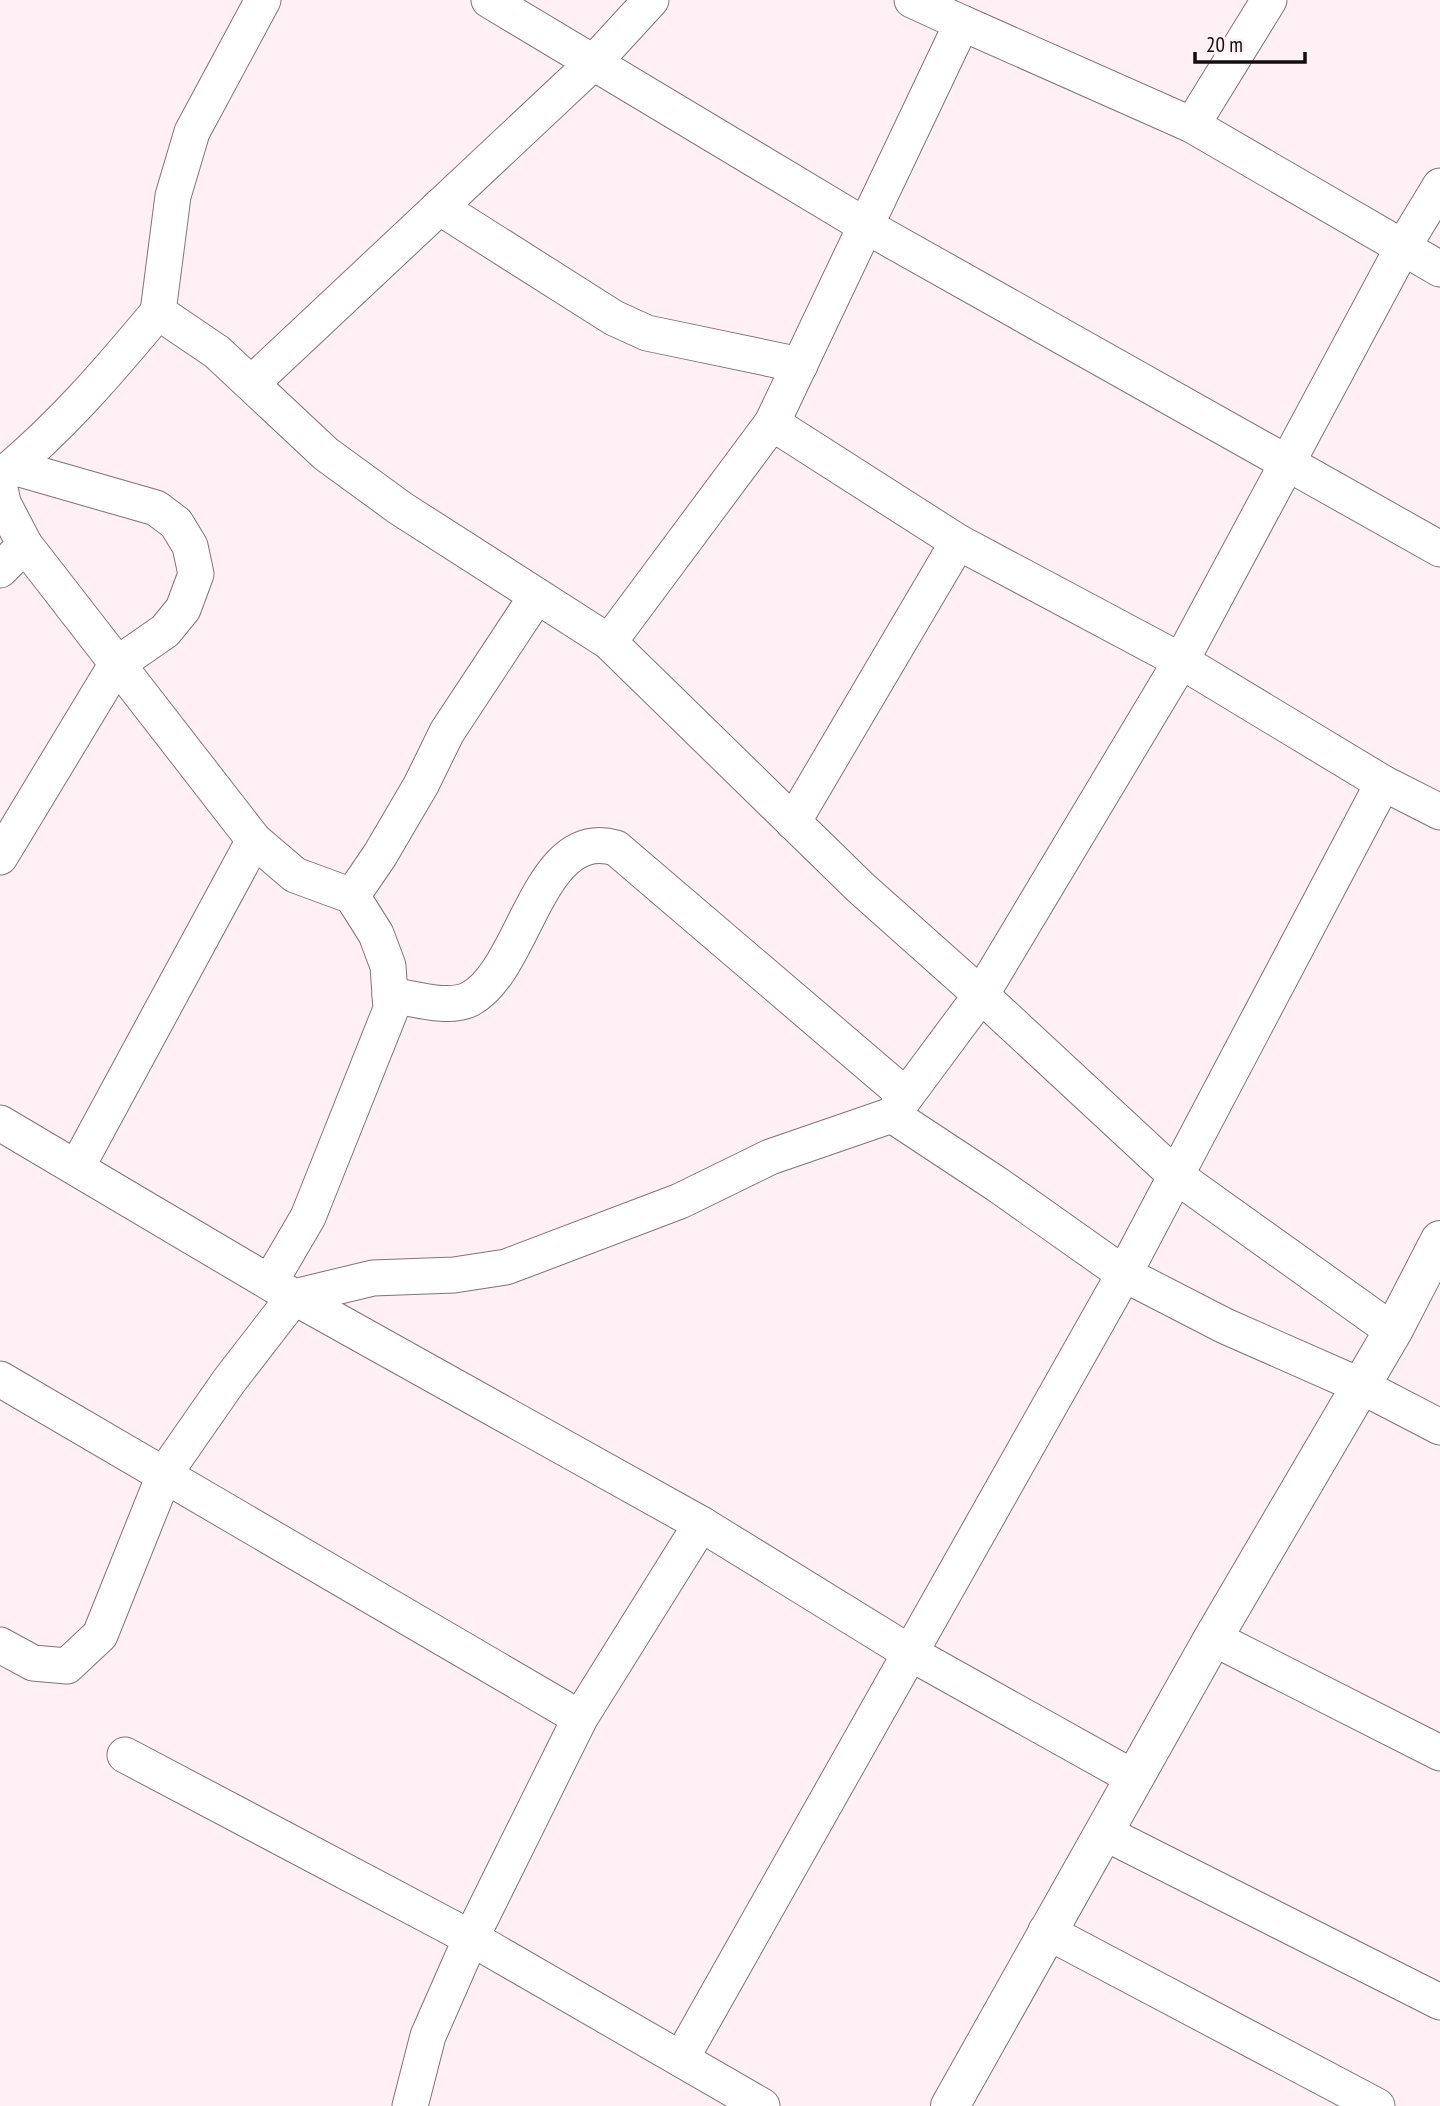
<svg xmlns="http://www.w3.org/2000/svg" width="1440" height="2106" viewBox="0 0 1440 2106" font-family="'PT Sans Narrow',sans-serif">
<style>
.lines{fill:none;stroke-linecap:round;stroke-linejoin:round}
.minor-casing{stroke:#827379;stroke-width:37}
.tertiary-casing{stroke:#827379;stroke-width:40}
.minor{stroke:#fff;stroke-width:35}
.tertiary{stroke:#fff;stroke-width:38}
</style>
<rect width="100%" height="100%" fill="#fef0f5"/>
<g class="lines">
<defs>
<g id="minor">
<path d="M489,0L866,226L1440,549"/>
<path d="M912,0L962,23"/>
<path d="M1192,125L1269,0"/>
<path d="M439,207L614,318L647,333L800,365"/>
<path d="M158,312L173,196L192,132L263,0"/>
<path d="M252,383L595,61L651,0"/>
<path d="M772,423L958,542L1181,661L1383,783L1440,812"/>
<path d="M0,477C60,428 108,372 158,312L217,352L326,454L400,508L609,642L861,888L981,995L1175,1175L1393,1331"/>
<path d="M0,488L3,503L25,545L0,570"/>
<path d="M25,545L254,840L295,875L352,896L380,855L421,785L447,732L536,597"/>
<path d="M609,642L772,423L962,23L1192,125L1440,269"/>
<path d="M793,822L958,542"/>
<path d="M0,857L116,665L165,631L183,609L196,574L190,546L176,523L156,508L13,467"/>
<path d="M390,995C413,998 448,1010 470,999C526,969 537,825 616,848L905,1095"/>
<path d="M892,1115L981,995L1181,661L1403,247L1440,186"/>
<path d="M0,1123L294,1297L701,1524L912,1654L1134,1778"/>
<path d="M77,1167L254,840"/>
<path d="M270,1282L308,1217L391,1009L388,966L376,934L352,896"/>
<path d="M0,1379L580,1718"/>
<path d="M1213,1638L1440,1753"/>
<path d="M0,1645L33,1663L67,1666L100,1635L165,1473L229,1381L294,1297L373,1278L454,1275L506,1267L680,1201L770,1157L892,1115L998,1185L1124,1274L1225,1326L1361,1386L1440,1427"/>
<path d="M125,1755L471,1938L762,2106"/>
<path d="M1105,1833L1440,2002"/>
<path d="M1046,1931L1377,2106"/>
<path d="M681,2059L1124,1274L1383,783"/>
<path d="M410,2106L428,2036L471,1938L580,1718L701,1524"/>
</g>
<path id="tertiary" d="M950,2106L1213,1638L1393,1331L1440,1240"/>
</defs>
<use href="#minor" class="minor-casing"/>
<use href="#tertiary" class="tertiary-casing"/>
<use href="#minor" class="minor"/>
<use href="#tertiary" class="tertiary"/>
</g>
<path d="M1195 52v10h110v-10" fill="none" stroke="#130e10" stroke-width="3.5"/>
<text x="1206" y="52" font-size="21" fill="#130e10" stroke="#fef0f5" stroke-width="5" paint-order="stroke">20 m</text>
</svg>
